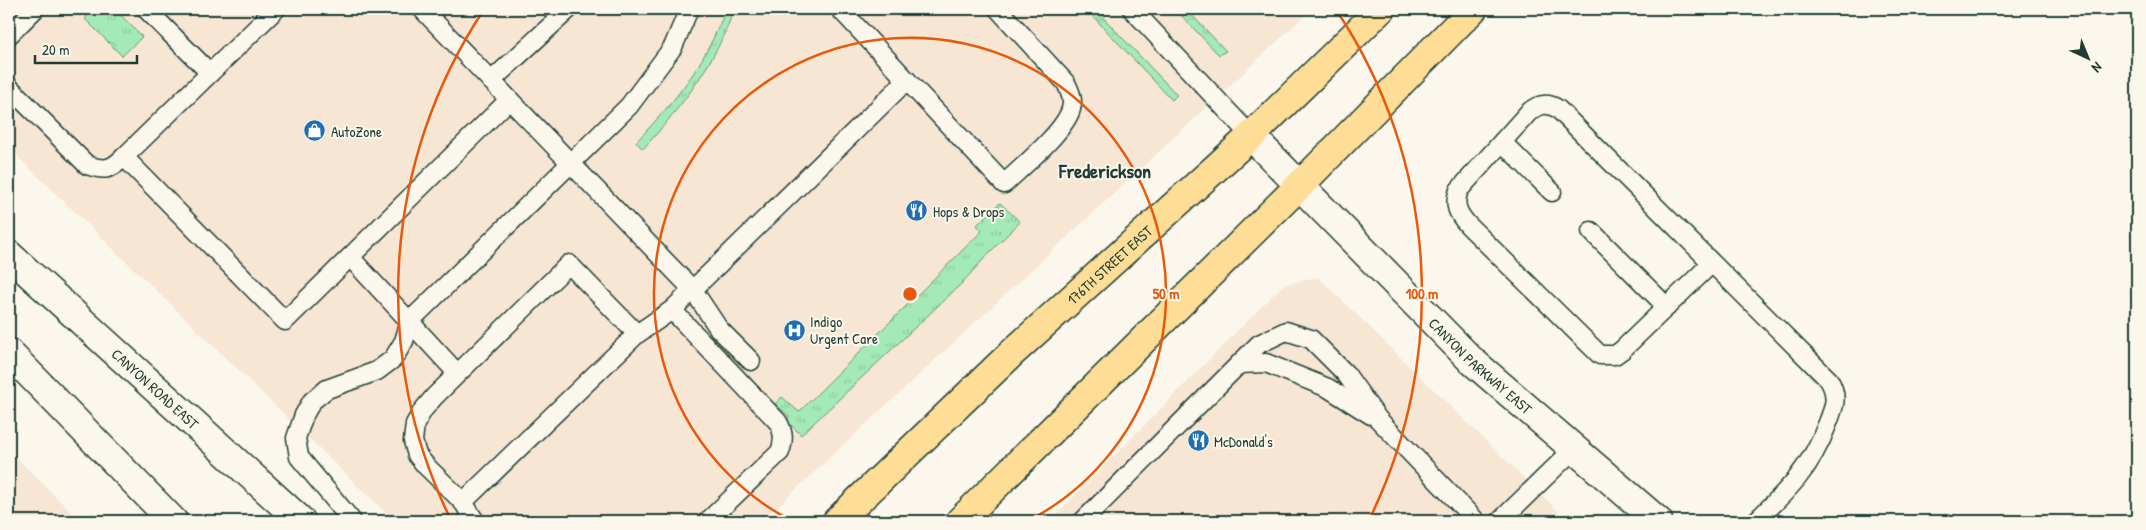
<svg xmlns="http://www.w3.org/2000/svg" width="2146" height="530" viewBox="0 0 2146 530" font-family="'Patrick Hand',sans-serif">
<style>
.built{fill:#f7e6d4}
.grass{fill:url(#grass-tufts);stroke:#629475}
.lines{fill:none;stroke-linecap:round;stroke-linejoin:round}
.service-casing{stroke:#1f3d34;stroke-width:21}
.minor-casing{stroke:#1f3d34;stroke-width:31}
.secondary-casing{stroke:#1f3d34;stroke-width:31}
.primary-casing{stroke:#1f3d34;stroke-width:31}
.service{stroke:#fbf7ec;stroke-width:18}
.minor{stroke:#fbf7ec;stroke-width:28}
.secondary{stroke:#fbf7ec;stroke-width:28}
.primary{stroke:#fedd96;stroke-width:28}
.ring{fill:none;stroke:#e8590c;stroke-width:2.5}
.labels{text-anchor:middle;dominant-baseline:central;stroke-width:4;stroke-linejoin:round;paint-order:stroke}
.poi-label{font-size:15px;fill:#1f3d34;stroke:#fbf7ec;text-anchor:start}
.street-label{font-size:15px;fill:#1f3d34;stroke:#fbf7ec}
.district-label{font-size:20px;font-weight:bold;fill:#1f3d34;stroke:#fbf7ec}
.centre{fill:#e8590c;stroke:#fbf7ec;stroke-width:2.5}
.ring-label{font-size:15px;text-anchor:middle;font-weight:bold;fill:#e8590c;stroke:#fbf7ec;stroke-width:4;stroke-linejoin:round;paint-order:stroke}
</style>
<defs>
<pattern id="grass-tufts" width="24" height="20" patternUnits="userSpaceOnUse" patternTransform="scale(1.25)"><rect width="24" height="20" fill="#a4eab6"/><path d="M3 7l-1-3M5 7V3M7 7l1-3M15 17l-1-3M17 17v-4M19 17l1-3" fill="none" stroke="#8dca9d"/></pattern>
</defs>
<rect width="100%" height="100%" fill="#fbf7ec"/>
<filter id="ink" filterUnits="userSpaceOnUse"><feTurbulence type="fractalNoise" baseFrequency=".02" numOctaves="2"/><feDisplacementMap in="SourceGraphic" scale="10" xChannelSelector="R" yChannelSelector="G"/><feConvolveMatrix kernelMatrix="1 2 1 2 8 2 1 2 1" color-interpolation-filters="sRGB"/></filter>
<g filter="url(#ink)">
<g class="built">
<path d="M9,9H1312L762,521H394L9,148Z"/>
<path d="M1318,277L1564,517L1560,521H1050L1283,285Z"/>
<path d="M9,450L80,521H9Z"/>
</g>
<g class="grass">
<path d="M79,9H115L142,37L122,56L85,19L87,17Z"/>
<path d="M726,9H734C716,63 681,107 643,149L636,142C678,97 703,68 726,9Z"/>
<path d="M1086,9H1095L1177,95L1172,100Z"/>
<path d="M1175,9H1186L1226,51L1219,55Z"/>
<path d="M1000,203L1020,222L991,251L960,285L801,435L787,421L789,416L775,404L782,397L799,412L982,231L977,225Z"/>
</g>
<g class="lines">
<defs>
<g id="service">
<path d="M146,9L210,73"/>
<path d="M276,9L124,157L285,321L509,100"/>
<path d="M422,9L693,290L719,329L751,361"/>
<path d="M840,9L1004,184C1022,167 1065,131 1071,109C1074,100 1070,91 1066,83L998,9"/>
<path d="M1132,9L1251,136"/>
<path d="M9,35L35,9"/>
<path d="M491,81L569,9"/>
<path d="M9,87L87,165C105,171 111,170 124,157"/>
<path d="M1502,142L1552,192"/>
<path d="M1591,231L1667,307"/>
<path d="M350,257L457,373"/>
<path d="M1712,263L1622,350L1615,355H1600L1468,225C1458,214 1453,205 1459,190L1528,113C1538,104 1547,102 1558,109L1829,380C1839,397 1834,408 1827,425C1811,468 1789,489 1756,521"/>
<path d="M672,310L778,422C784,433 784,440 780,452L708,521"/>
<path d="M637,334L569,264L434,397L423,410L415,424L413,441L417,455L426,466L463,502L637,334L672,310L907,80"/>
<path d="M1239,364L1266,363L1328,388L1371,415"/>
<path d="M463,502L475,521"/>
<path d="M352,521L299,457L296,438L304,415L312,401L327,389L377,371L393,359L404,341L410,321L629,106L673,47L689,9"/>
<path d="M1083,521L1259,344L1286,331L1311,339L1346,374L1378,419L1476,521"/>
<path d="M1500,521L1574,449"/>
</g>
<g id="minor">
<path id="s1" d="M1251,136L1471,360L1658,521"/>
</g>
<g id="secondary">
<path id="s2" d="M9,255L301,521"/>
<path d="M9,353L173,521"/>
</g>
<g id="primary">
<path id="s3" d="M837,521L1012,353L1251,136L1381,9"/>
<path d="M960,521L1299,186L1473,9"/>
</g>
</defs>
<use href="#service" class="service-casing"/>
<use href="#minor" class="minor-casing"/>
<use href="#secondary" class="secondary-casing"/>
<use href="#primary" class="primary-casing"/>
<use href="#service" class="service"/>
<use href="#minor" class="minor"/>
<use href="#secondary" class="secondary"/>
<use href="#primary" class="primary"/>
</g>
</g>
<g class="ring">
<path d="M792 521A256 256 0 1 1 1028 521"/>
<path d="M450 518A512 512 0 0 1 483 11M1337 11A512 512 0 0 1 1370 518"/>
</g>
<defs>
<symbol id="shop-disc" viewBox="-11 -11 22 22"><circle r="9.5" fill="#1f6fb2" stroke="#fbf7ec"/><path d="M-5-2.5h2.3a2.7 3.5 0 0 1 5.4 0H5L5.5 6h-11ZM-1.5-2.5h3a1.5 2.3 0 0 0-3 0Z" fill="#fff"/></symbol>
<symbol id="restaurant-disc" viewBox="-11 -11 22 22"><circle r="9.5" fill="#1f6fb2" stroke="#fbf7ec"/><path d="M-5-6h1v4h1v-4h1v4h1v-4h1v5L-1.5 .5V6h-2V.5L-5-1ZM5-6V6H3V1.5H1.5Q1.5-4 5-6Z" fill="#fff"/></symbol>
<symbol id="hospital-disc" viewBox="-11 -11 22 22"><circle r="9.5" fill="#1f6fb2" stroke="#fbf7ec"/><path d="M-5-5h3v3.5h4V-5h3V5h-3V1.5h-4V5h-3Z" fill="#fff"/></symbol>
</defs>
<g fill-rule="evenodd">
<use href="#shop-disc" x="302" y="118" width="25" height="25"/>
<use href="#restaurant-disc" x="904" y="198" width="25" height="25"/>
<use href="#hospital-disc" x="782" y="318" width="25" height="25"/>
<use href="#restaurant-disc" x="1186" y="428" width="25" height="25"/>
</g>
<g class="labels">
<g class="poi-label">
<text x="331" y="131">AutoZone</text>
<text x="933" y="211">Hops &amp; Drops</text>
<text x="810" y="321">Indigo<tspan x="810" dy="17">Urgent Care</tspan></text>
<text x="1214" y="441">McDonald's</text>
</g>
<g class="street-label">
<text stroke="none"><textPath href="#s3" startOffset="374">176TH STREET EAST</textPath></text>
<text stroke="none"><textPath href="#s1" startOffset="325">CANYON PARKWAY EAST</textPath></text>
<text stroke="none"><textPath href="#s2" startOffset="198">CANYON ROAD EAST</textPath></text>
</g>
<g class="district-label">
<text x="1105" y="170">Frederickson</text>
</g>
</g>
<circle cx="910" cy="294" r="8" class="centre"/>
<g class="ring-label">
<text x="1166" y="299">50 m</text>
<text x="1422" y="299">100 m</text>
</g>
<rect width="2146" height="530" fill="none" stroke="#fbf7ec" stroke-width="30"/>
<rect x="15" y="15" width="2116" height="500" fill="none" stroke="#1f3d34" stroke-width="2" filter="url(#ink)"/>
<g transform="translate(2088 58) rotate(136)" stroke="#fbf7ec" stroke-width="4" paint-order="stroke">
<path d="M0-4L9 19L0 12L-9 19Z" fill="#1f3d34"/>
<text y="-8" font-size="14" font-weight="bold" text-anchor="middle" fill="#1f3d34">N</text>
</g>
<path d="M35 55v8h102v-8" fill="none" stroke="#1f3d34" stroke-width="2.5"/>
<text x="42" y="55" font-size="15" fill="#1f3d34" stroke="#fbf7ec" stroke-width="4" paint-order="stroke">20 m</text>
</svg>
